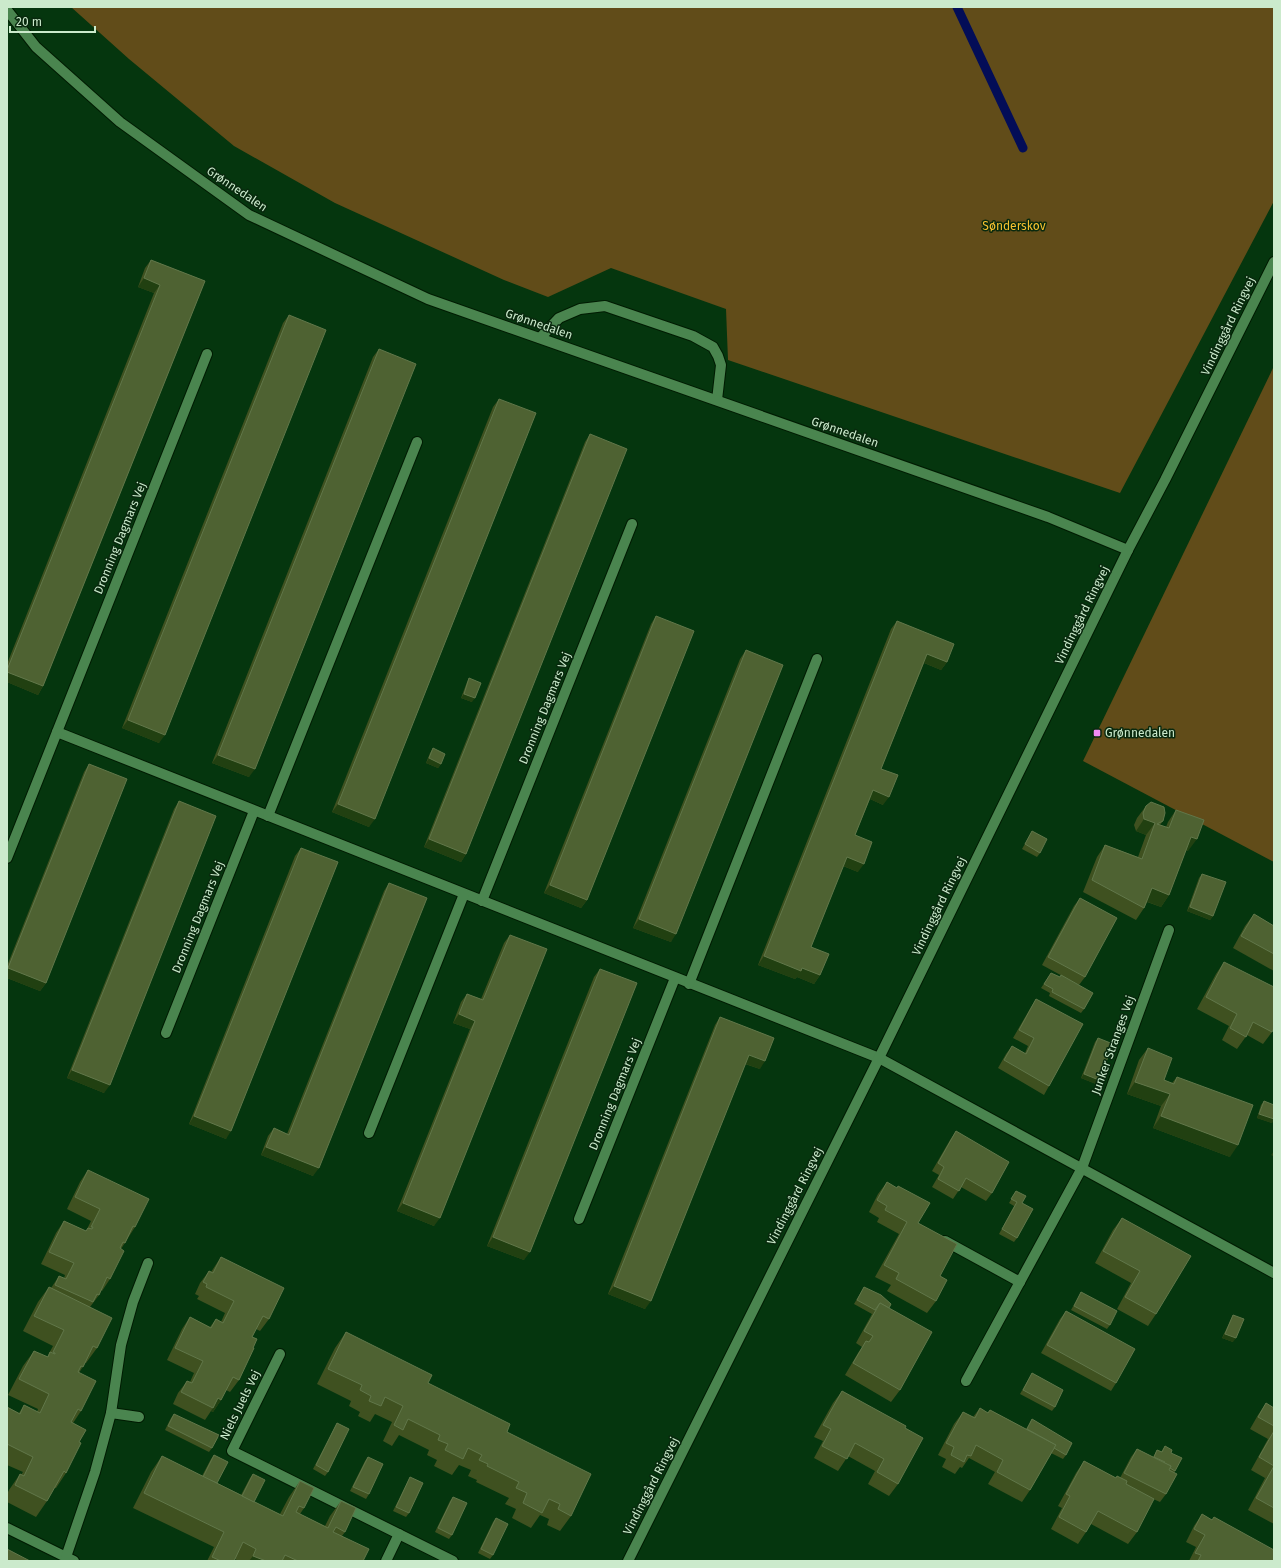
<svg xmlns="http://www.w3.org/2000/svg" width="1281" height="1568" viewBox="0 0 1281 1568" font-family="'Fira Sans',sans-serif">
<style>
.green{fill:#614c19}
.lines{fill:none;stroke-linecap:round;stroke-linejoin:round}
.stream{stroke:#030d57;stroke-width:9}
.lane-casing{stroke:#001b02;stroke-width:12}
.street-casing{stroke:#001b02;stroke-width:12}
.secondary-casing{stroke:#001b02;stroke-width:12}
.lane{stroke:#4a854f;stroke-width:10}
.street{stroke:#4a854f;stroke-width:10}
.secondary{stroke:#4a854f;stroke-width:10}
.wall{fill:#3f5120}
.shaded-wall{fill:#214011}
.building{fill:#4e6232;stroke:#61774a}
.poi-dot{fill:#f18af4;stroke:#09290e;stroke-width:1.5}
.labels{text-anchor:middle;dominant-baseline:central;stroke-width:3;stroke-linejoin:round;paint-order:stroke}
.street-label{font-size:12px;fill:#cbeacc;stroke:#09290e}
.park-label{font-size:12px;fill:#f6c030;stroke:#09290e}
.poi-label{font-size:12px;fill:#cbeacc;stroke:#09290e;text-anchor:start}
</style>
<rect width="100%" height="100%" fill="#05360e"/>
<g class="green">
<path d="M71,7H1274V201L1120,493L728,360L726,309L611,268L548,297L504,280L335,203L234,146L129,59Z"/>
<path d="M1274,366V862L1083,761Z"/>
</g>
<g class="lines">
<path class="stream" d="M957,7L1023,148"/>
<defs>
<g id="lane">
<path d="M540,338L559,318L580,309L605,306L693,336L713,347L718,356L721,365L717,400"/>
<path d="M945,1241L1020,1282"/>
</g>
<g id="street">
<path d="M57,732L879,1058L1274,1273"/>
<path d="M268,816L417,442"/>
<path d="M7,858L207,354"/>
<path d="M482,901L632,524"/>
<path d="M689,984L817,659"/>
<path d="M166,1033L254,811"/>
<path d="M369,1133L464,894"/>
<path d="M579,1219L675,978"/>
<path d="M280,1354L232,1451L453,1561"/>
<path d="M966,1381L1082,1168L1169,930"/>
<path d="M111,1413L139,1417"/>
<path d="M7,1528L74,1561"/>
<path d="M66,1557L95,1472L111,1413L121,1345L133,1302L148,1263"/>
<path d="M386,1561L399,1534"/>
</g>
<g id="secondary">
<path d="M7,10L36,47L120,122L249,215L428,299L1048,517L1128,550"/>
<path d="M628,1561L879,1058L1128,550L1165,480L1274,262"/>
</g>
</defs>
<use href="#lane" class="lane-casing"/>
<use href="#street" class="street-casing"/>
<use href="#secondary" class="secondary-casing"/>
<use href="#lane" class="lane"/>
<use href="#street" class="street"/>
<use href="#secondary" class="secondary"/>
</g>
<g class="wall">
<path d="M151,260L205,281L43,686L38,695L7,682V664L154,293L138,287L145,268Z"/>
<path d="M289,315L159,743L122,728L283,323Z"/>
<path d="M379,349L249,777L212,763L373,357Z"/>
<path d="M499,399L369,827L332,812L493,407Z"/>
<path d="M590,434L466,854L461,862L424,847L585,442Z"/>
<path d="M656,616L587,900L581,908L544,893L651,624Z"/>
<path d="M897,621L947,662L941,670L924,663L881,769L883,805L870,799L855,835L858,872L843,866L811,947L820,975L814,984L797,977L795,979L758,965L891,629Z"/>
<path d="M746,650L671,942L633,928L740,659Z"/>
<path d="M469,678L472,702L461,698L467,682Z"/>
<path d="M433,748L441,764L438,768L426,763L430,753Z"/>
<path d="M89,764L46,983L40,991L7,978V966L84,772Z"/>
<path d="M179,801L104,1093L67,1078L174,809Z"/>
<path d="M1146,806L1163,821L1160,825L1166,827L1168,822L1176,810L1188,851L1186,850L1169,895L1161,907L1147,902L1144,908L1136,920L1083,892L1097,857L1105,845L1138,857L1146,835L1136,831L1134,825L1137,818Z"/>
<path d="M1032,831L1040,853L1037,857L1022,849Z"/>
<path d="M301,848L226,1139L189,1124L295,856Z"/>
<path d="M1202,874L1213,916L1210,920L1187,911L1199,878Z"/>
<path d="M389,883L313,1176L261,1155L268,1136L274,1128L287,1134L384,891Z"/>
<path d="M1080,898L1085,977L1079,985L1042,965L1074,906Z"/>
<path d="M1254,914L1274,926V971L1233,948L1245,926Z"/>
<path d="M510,935L434,1226L397,1211L470,1029L453,1023L461,1002L467,994L481,999L504,943Z"/>
<path d="M1224,962L1272,1032L1263,1044L1247,1035L1237,1049L1222,1040L1229,1026L1197,1009L1216,974Z"/>
<path d="M600,969L524,1260L487,1246L594,977Z"/>
<path d="M1051,973L1084,1009L1081,1013L1049,996L1050,993L1041,988Z"/>
<path d="M1036,999L1049,1086L1044,1095L998,1068L1006,1054L1012,1046L1025,1053L1028,1046L1013,1038L1031,1007Z"/>
<path d="M720,1017L760,1069L745,1064L645,1309L608,1294L715,1025Z"/>
<path d="M1098,1038L1096,1084L1081,1078L1095,1042Z"/>
<path d="M1148,1048L1164,1080L1172,1083L1177,1077L1230,1157L1153,1128L1161,1106L1127,1094L1139,1060Z"/>
<path d="M1264,1101L1272,1123L1257,1118L1261,1105Z"/>
<path d="M956,1131L992,1193L986,1201L961,1187L953,1199L932,1187L939,1175L932,1171L950,1140Z"/>
<path d="M88,1170L135,1227L121,1249L110,1279L102,1291L101,1290L99,1295L90,1307L97,1348L86,1363H85L79,1373L81,1411L73,1423L79,1442L66,1473L56,1488H54L47,1501L36,1517L7,1502V1494L9,1490L20,1474L21,1475L23,1472L7,1465V1407L19,1413L24,1405L37,1412L38,1409L8,1395L23,1366L34,1351L47,1357L53,1346L23,1331L38,1302L49,1287L51,1288L59,1276L64,1278L65,1275L41,1264L56,1233L64,1221L86,1231L91,1221L67,1209L80,1182Z"/>
<path d="M887,1182L918,1223L940,1276L936,1301L927,1313L887,1291L891,1285L875,1277L899,1234L877,1222L879,1218L869,1212L878,1194Z"/>
<path d="M1016,1191L1022,1203L1017,1238L1014,1242L999,1234L1014,1206L1009,1203Z"/>
<path d="M1122,1218L1156,1314L1148,1326L1117,1309L1131,1283L1095,1263L1113,1230Z"/>
<path d="M221,1257L269,1319L260,1331L256,1329L252,1337L239,1380L230,1392L226,1390L221,1400L213,1412L211,1411L205,1420L173,1404L178,1393L187,1381L190,1382L194,1373L167,1360L182,1329L190,1317L210,1327L216,1319L221,1322L225,1313L197,1299L199,1296L195,1294L200,1283L209,1271L211,1272Z"/>
<path d="M864,1287L889,1308L900,1390L891,1402L845,1375L858,1353L862,1347L856,1343L872,1314L854,1304Z"/>
<path d="M1081,1292L1110,1325L1107,1329L1071,1310Z"/>
<path d="M1066,1311L1116,1383L1111,1391L1041,1353L1060,1319Z"/>
<path d="M1233,1315V1342L1222,1338L1231,1319Z"/>
<path d="M346,1332L507,1432L571,1516L560,1531L547,1525L549,1519L540,1515L531,1528L512,1518L516,1509L505,1504L509,1498L476,1482L477,1480L468,1476L471,1470L459,1465L452,1475L434,1466L437,1460L427,1455L429,1450L399,1435L392,1446L383,1441L392,1422L375,1414L370,1422L358,1416L360,1412L349,1406L351,1401L317,1384L335,1348Z"/>
<path d="M1032,1373L1055,1407L1052,1411L1020,1394Z"/>
<path d="M842,1391L905,1428L898,1484L889,1496L868,1484L875,1471L848,1456L838,1471L814,1458L823,1441L814,1437L833,1403Z"/>
<path d="M1266,1403L1274,1408V1524L1248,1510L1265,1478L1251,1470L1268,1439L1250,1429L1258,1415Z"/>
<path d="M980,1408L987,1413L990,1410L1026,1429L1032,1419L1066,1455L1063,1459L1051,1453L1030,1490L1022,1502L988,1484L995,1472L969,1458L962,1468L960,1467L955,1474L942,1467L946,1459L938,1455L954,1424L963,1412L973,1417Z"/>
<path d="M174,1414L212,1448L209,1452L165,1430L171,1418Z"/>
<path d="M337,1423L328,1472L325,1476L313,1469L335,1427Z"/>
<path d="M1165,1446L1171,1453L1175,1471L1166,1494L1160,1502L1151,1498L1137,1532L1128,1544L1091,1524L1086,1532L1078,1544L1051,1529L1062,1508L1058,1506L1076,1473L1084,1461L1116,1478H1120L1131,1457L1137,1449L1153,1457L1157,1450L1161,1452Z"/>
<path d="M214,1455L217,1483L241,1495L250,1478L253,1474L254,1502L280,1514L289,1497L300,1481L304,1508L300,1514L325,1526L330,1516L341,1501L345,1532L342,1536L363,1561H238L235,1559L234,1561H207L214,1547L133,1508L151,1472L162,1456L202,1476L211,1459Z"/>
<path d="M368,1457L369,1494L366,1499L350,1491L365,1461Z"/>
<path d="M410,1477L409,1513L406,1517L393,1511Z"/>
<path d="M453,1497L452,1535L449,1539L435,1532L450,1501Z"/>
<path d="M1202,1514L1212,1520L1274,1561H1189L1196,1547L1186,1542L1194,1526Z"/>
<path d="M496,1518L493,1555L490,1559L478,1553L493,1522Z"/>
</g>
<g class="shaded-wall">
<path d="M144,278L160,285L154,293L138,287Z"/>
<path d="M927,654L947,662L941,670L922,662Z"/>
<path d="M7,672L43,686L38,695L7,682Z"/>
<path d="M464,694L475,698L472,702L461,698Z"/>
<path d="M128,720L165,735L159,743L122,728Z"/>
<path d="M218,755L255,769L249,777L212,763Z"/>
<path d="M429,758L441,764L438,768L426,763Z"/>
<path d="M873,790L889,797L883,805L868,798Z"/>
<path d="M338,804L375,819L369,827L332,812Z"/>
<path d="M1144,819L1155,823L1146,835L1136,831Z"/>
<path d="M1191,837L1197,839L1188,851L1183,849Z"/>
<path d="M429,839L466,854L461,862L424,847Z"/>
<path d="M847,857L864,864L858,872L841,865Z"/>
<path d="M550,885L587,900L581,908L544,893Z"/>
<path d="M1152,888L1169,895L1161,907L1143,900Z"/>
<path d="M1190,907L1213,916L1210,920L1187,911Z"/>
<path d="M639,919L676,934L671,942L633,928Z"/>
<path d="M764,956L802,968L820,975L814,984L797,977L795,979L758,965Z"/>
<path d="M8,968L46,983L40,991L7,978V970Z"/>
<path d="M459,1014L475,1021L470,1029L453,1023Z"/>
<path d="M749,1055L765,1061L760,1069L743,1063Z"/>
<path d="M72,1070L110,1085L104,1093L67,1078Z"/>
<path d="M1084,1074L1099,1080L1096,1084L1081,1078Z"/>
<path d="M1135,1082L1170,1094L1161,1106L1127,1094Z"/>
<path d="M1259,1114L1274,1119V1121L1272,1123L1257,1118Z"/>
<path d="M194,1116L231,1131L226,1139L189,1124Z"/>
<path d="M1161,1116L1238,1145L1230,1157L1153,1128Z"/>
<path d="M266,1147L319,1168L313,1176L261,1155Z"/>
<path d="M1274,1151V1157L1271,1155Z"/>
<path d="M403,1203L440,1218L434,1226L397,1211Z"/>
<path d="M493,1237L530,1252L524,1260L487,1246Z"/>
<path d="M614,1286L651,1301L645,1309L608,1294Z"/>
<path d="M1225,1334L1236,1338L1233,1342L1222,1338Z"/>
<path d="M218,1398L221,1400L213,1412L211,1411Z"/>
<path d="M253,1556L266,1561H249Z"/>
</g>
<g class="building">
<path d="M151,260L205,281L43,686L7,672V670L160,285L144,278Z"/>
<path d="M289,315L326,330L165,735L128,720Z"/>
<path d="M379,349L416,364L255,769L218,755Z"/>
<path d="M499,399L536,413L375,819L338,804Z"/>
<path d="M590,434L627,449L466,854L429,839Z"/>
<path d="M656,616L694,631L587,900L550,885Z"/>
<path d="M897,621L954,644L947,662L927,654L881,769L898,775L889,797L873,790L855,835L872,842L864,864L847,857L811,947L829,954L820,975L802,968L801,971L764,956Z"/>
<path d="M746,650L783,665L676,934L639,919Z"/>
<path d="M469,678L481,683L475,698L464,694Z"/>
<path d="M433,748L445,754L441,764L429,758Z"/>
<path d="M89,764L127,779L46,983L8,968Z"/>
<path d="M179,801L216,816L110,1085L72,1070Z"/>
<path d="M1151,802L1164,807L1165,813L1163,821L1157,824L1169,828L1176,810L1204,820L1197,839L1191,837L1169,895L1152,888L1144,908L1092,880L1105,845L1142,859L1155,823L1144,819L1143,813L1146,806Z"/>
<path d="M1032,831L1047,839L1040,853L1025,844Z"/>
<path d="M301,848L338,862L231,1131L194,1116Z"/>
<path d="M1202,874L1226,882L1213,916L1190,907Z"/>
<path d="M389,883L427,898L319,1168L266,1147L274,1128L289,1135Z"/>
<path d="M1080,898L1117,918L1085,977L1048,957Z"/>
<path d="M1254,914L1274,926V954L1241,936Z"/>
<path d="M510,935L547,949L440,1218L403,1203L475,1021L459,1014L467,994L483,1000Z"/>
<path d="M1224,962L1274,987V1028L1272,1032L1253,1022L1246,1037L1230,1028L1237,1014L1206,997Z"/>
<path d="M600,969L637,983L530,1252L493,1237Z"/>
<path d="M1051,973L1060,977L1061,975L1093,993L1084,1009L1052,992L1053,989L1044,984Z"/>
<path d="M1036,999L1083,1024L1049,1086L1004,1060L1012,1046L1026,1054L1034,1038L1019,1030Z"/>
<path d="M720,1017L774,1038L765,1061L749,1055L651,1301L614,1286Z"/>
<path d="M1098,1038L1113,1044L1099,1080L1084,1074Z"/>
<path d="M1148,1048L1172,1058L1164,1080L1174,1084L1177,1077L1253,1105L1238,1145L1161,1116L1170,1094L1135,1082Z"/>
<path d="M1264,1101L1274,1105V1119L1259,1114Z"/>
<path d="M956,1131L1009,1162L992,1193L966,1178L959,1191L938,1179L944,1167L938,1163Z"/>
<path d="M88,1170L149,1199L135,1227L133,1226L125,1243L123,1242L120,1248L124,1251L110,1279L107,1277L99,1295L97,1294L93,1302L55,1285L59,1276L66,1279L74,1263L49,1252L64,1221L86,1231L88,1228L92,1229L93,1227H91L100,1209L75,1197Z"/>
<path d="M887,1182L897,1188L898,1186L930,1203L918,1223L957,1244L940,1276L947,1280L936,1301L896,1279L899,1273L884,1265L907,1222L885,1210L887,1206L877,1200Z"/>
<path d="M1016,1191L1026,1196L1022,1203L1033,1209L1017,1238L1002,1229L1017,1202L1011,1199Z"/>
<path d="M1122,1218L1191,1256L1156,1314L1125,1297L1140,1271L1103,1251Z"/>
<path d="M221,1257L284,1288L269,1319L263,1316L252,1337L257,1339L253,1348H254L239,1380L233,1377L221,1400L218,1398L213,1408L181,1392L187,1381L192,1383L203,1361L175,1348L190,1317L211,1328L216,1319L223,1323L234,1301L206,1287L207,1284L203,1282L209,1271L213,1273Z"/>
<path d="M49,1287L112,1318L97,1348L93,1346L83,1367L81,1366L78,1372L96,1381L81,1411L78,1409L71,1422L86,1430L79,1442L81,1443L66,1473L64,1471L47,1501L15,1485L20,1474L24,1476L33,1457L7,1444V1407L20,1414L24,1405L40,1413L49,1394L19,1379L34,1351L48,1357L50,1352L55,1354V1353L53,1352L64,1330L34,1316Z"/>
<path d="M864,1287L881,1295L891,1304L889,1308L880,1303L875,1310L857,1300Z"/>
<path d="M1081,1292L1117,1311L1110,1325L1074,1306Z"/>
<path d="M880,1303L932,1332L900,1390L853,1363L866,1341L869,1342L873,1336L864,1331Z"/>
<path d="M1066,1311L1135,1349L1116,1383L1047,1345Z"/>
<path d="M1233,1315L1244,1319L1236,1338L1225,1334Z"/>
<path d="M346,1332L432,1375L428,1383L510,1424L507,1432L591,1474L571,1516L558,1509L560,1504L549,1499L542,1513L523,1503L527,1493L516,1488L519,1482L487,1466L488,1464L479,1460L482,1455L468,1448L463,1459L445,1450L448,1444L438,1440L440,1435L408,1419L403,1430L394,1425L403,1406L385,1397L381,1406L369,1401L371,1396L360,1390L362,1385L328,1369Z"/>
<path d="M1032,1373L1063,1390L1055,1407L1023,1390Z"/>
<path d="M842,1391L906,1426L905,1428L923,1438L898,1484L877,1472L884,1459L855,1443L847,1459L822,1446L831,1429L823,1425Z"/>
<path d="M1266,1403L1274,1408V1426L1258,1417Z"/>
<path d="M980,1408L988,1413L990,1410L1056,1445L1030,1490L997,1472L1003,1460L976,1445L971,1456L967,1455L964,1462L951,1455L954,1447L946,1443L963,1412L975,1418Z"/>
<path d="M174,1414L219,1435L212,1448L168,1426Z"/>
<path d="M1032,1419L1072,1443L1066,1455L1054,1448L1056,1445L1027,1429Z"/>
<path d="M337,1423L349,1429L328,1472L316,1465Z"/>
<path d="M1274,1431V1508L1256,1498L1274,1466L1259,1457Z"/>
<path d="M1165,1446L1172,1450L1171,1453L1182,1458L1175,1471L1170,1468L1171,1466L1164,1463L1165,1462L1154,1457L1157,1450L1162,1452Z"/>
<path d="M1137,1449L1171,1466L1169,1470L1177,1474L1166,1494L1124,1473Z"/>
<path d="M214,1455L228,1462L217,1483L203,1477Z"/>
<path d="M162,1456L283,1516L300,1481L314,1488L304,1508L299,1506L296,1512L328,1528L341,1501L356,1508L345,1532L336,1527L333,1532L369,1549L363,1561H298L285,1555L282,1561H266L253,1556L256,1549L243,1542L234,1561H221L212,1557L224,1532L144,1493Z"/>
<path d="M368,1457L383,1464L369,1494L353,1487Z"/>
<path d="M1084,1461L1116,1478L1117,1476L1127,1481L1126,1484L1154,1499L1137,1532L1098,1511L1086,1532L1059,1517L1070,1496L1066,1494Z"/>
<path d="M253,1474L265,1480L254,1502L242,1496Z"/>
<path d="M410,1477L423,1483L409,1513L396,1507Z"/>
<path d="M453,1497L467,1503L452,1535L438,1528Z"/>
<path d="M1202,1514L1212,1520L1214,1517L1274,1550V1561H1198L1201,1555L1195,1553L1205,1535L1194,1529Z"/>
<path d="M496,1518L508,1524L493,1555L481,1549Z"/>
<path d="M7,1549L30,1561H7Z"/>
</g>
<rect class="poi-dot" x="1093" y="729" width="8" height="8" rx="2"/>
<g class="labels">
<g class="street-label">
<text transform="translate(237 189) rotate(34)">Grønnedalen</text>
<text transform="translate(539 324) rotate(19)">Grønnedalen</text>
<text transform="translate(1228 326) rotate(-64)">Vindinggård Ringvej</text>
<text transform="translate(845 432) rotate(19)">Grønnedalen</text>
<text transform="translate(120 538) rotate(-68)">Dronning Dagmars Vej</text>
<text transform="translate(1082 615) rotate(-64)">Vindinggård Ringvej</text>
<text transform="translate(545 708) rotate(-68)">Dronning Dagmars Vej</text>
<text transform="translate(939 906) rotate(-64)">Vindinggård Ringvej</text>
<text transform="translate(198 917) rotate(-68)">Dronning Dagmars Vej</text>
<text transform="translate(1113 1045) rotate(-70)">Junker Stranges Vej</text>
<text transform="translate(615 1094) rotate(-68)">Dronning Dagmars Vej</text>
<text transform="translate(795 1196) rotate(-63)">Vindinggård Ringvej</text>
<text transform="translate(240 1405) rotate(-64)">Niels Juels Vej</text>
<text transform="translate(651 1486) rotate(-63)">Vindinggård Ringvej</text>
</g>
<g class="park-label">
<text x="1014" y="226">Sønderskov</text>
</g>
<g class="poi-label">
<text x="1105" y="733">Grønnedalen</text>
</g>
</g>
<rect width="1281" height="1568" fill="none" stroke="#cbeacc" stroke-width="16"/>
<path d="M10 26v6h85v-6" fill="none" stroke="#cbeacc" stroke-width="2"/>
<text x="16" y="26" font-size="12" fill="#cbeacc" stroke="#09290e" stroke-width="3" paint-order="stroke">20 m</text>
</svg>
